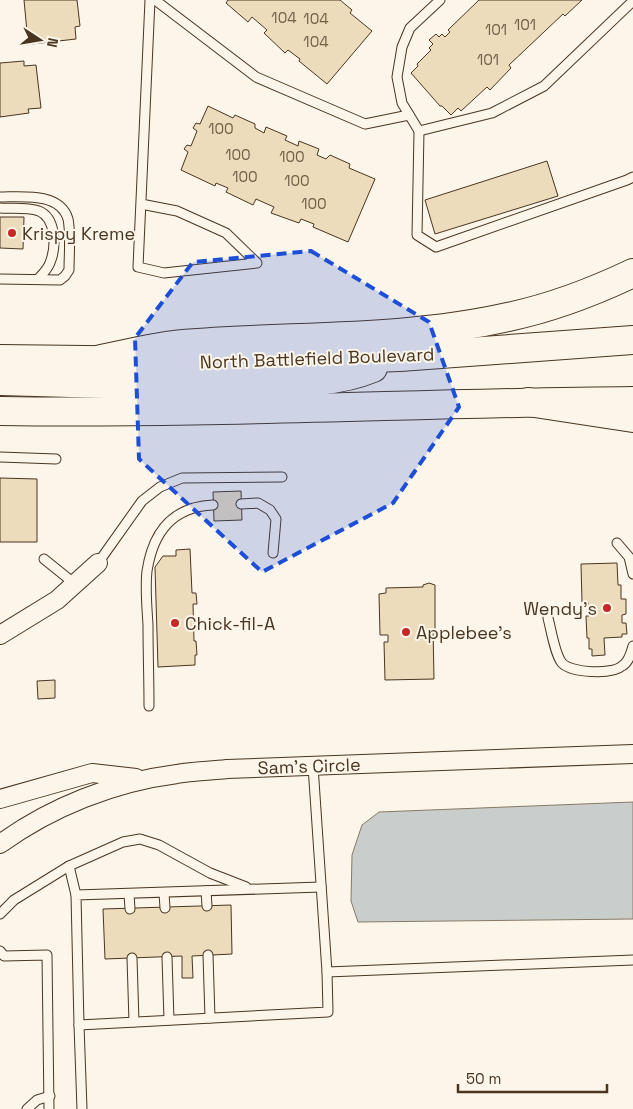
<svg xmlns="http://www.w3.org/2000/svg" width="633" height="1109" viewBox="0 0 633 1109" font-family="'Space Grotesk',sans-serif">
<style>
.water{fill:#c9cecd;stroke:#887966}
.building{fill:#ecdcbc;stroke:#4a3520}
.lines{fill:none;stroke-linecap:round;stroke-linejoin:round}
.service-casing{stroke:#4a3520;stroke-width:11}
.minor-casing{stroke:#4a3520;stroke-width:20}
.primary-casing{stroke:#4a3520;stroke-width:30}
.motorway-casing{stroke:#4a3520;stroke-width:30}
.service{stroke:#fbf6e9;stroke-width:9}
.minor{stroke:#fbf6e9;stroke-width:18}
.primary{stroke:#fbf6e9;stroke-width:28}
.motorway{stroke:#fbf6e9;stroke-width:28}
.marked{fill:#1d4ed8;fill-opacity:0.2;stroke:#1d4ed8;stroke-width:4;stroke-dasharray:10 6;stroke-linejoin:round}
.poi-dot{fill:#c62828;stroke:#fbf6e9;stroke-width:2}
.labels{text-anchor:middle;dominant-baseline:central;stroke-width:4;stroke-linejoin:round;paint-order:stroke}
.number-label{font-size:15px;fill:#725f47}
.poi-label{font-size:18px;fill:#4a3520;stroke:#fbf6e9;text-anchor:start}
.street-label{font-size:18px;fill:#4a3520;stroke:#fbf6e9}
</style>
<rect width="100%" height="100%" fill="#fbf6e9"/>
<path class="water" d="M633,802V919L358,922L351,901L352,855L362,825L379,812Z"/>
<g class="building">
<path d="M24,0H77L80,26L75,27L76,39L32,44L31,31L27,32Z"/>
<path d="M228,0H340L352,10L350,13L372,31L327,84L299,61L300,59L288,50L285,53L264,33L267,30L252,17L248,22L226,3Z"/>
<path d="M479,0H582L565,16L563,14L509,65L511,68L490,90L487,87L461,111L458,108L451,115L442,106H440L411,73L418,66L417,64L431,50L429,48L433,44L429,40L436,34L439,37L442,34L445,37L450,32L448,30Z"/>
<path d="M24,61V66L36,65L41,108L28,109L29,113L0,117V63Z"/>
<path d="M208,106L233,118L235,115L255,124V128L264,133L266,127L287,136L285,140L298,146L299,141L319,149L317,155L326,159L330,155L350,164L349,168L375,179L348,242L313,227L314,224L301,219L299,223L271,213L274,207L256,199L253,205L226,192L228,188L216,183L215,186L181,170L188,152L184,149L187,145L191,146L197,131L193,128L196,123L200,124Z"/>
<path d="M547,161L558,196L435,234L425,200Z"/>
<path d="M0,217H24L23,249L0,248Z"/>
<path d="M0,478L37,479V542H0Z"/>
<path d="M241,491L242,520L214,521L213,492Z"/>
<path d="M190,549L192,593H196L197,604H193L194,641H196L197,655H195V665L158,667L155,567L163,556H176V550Z"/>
<path d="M617,563L618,585H621V599H626V614L622,615V623H626L627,634H622V637L604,638L605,655L592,656V649H589V638H587L586,616H589L588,602H582L581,564Z"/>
<path d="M429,583L435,585V629H433L434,679L385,680L384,642H388V635H380L379,594L386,593V588L423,587V585Z"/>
<path d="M55,680V698L38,699L37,681Z"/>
<path d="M231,905L232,954L192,956L193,978H182V956L105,959L103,909Z"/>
</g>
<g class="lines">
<defs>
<g id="service">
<path d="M155,0L256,77L365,124L409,115"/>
<path d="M440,0L410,28L402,47L397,77L402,103L419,131L417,235L436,247L627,180L633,177"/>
<path d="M419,131L492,113L544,86L633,1"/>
<path d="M0,197C22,197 60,192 68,219C71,233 69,255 69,270L65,276L60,280L0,279"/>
<path d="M141,204L177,211L226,233L257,263L164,273L138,267L150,0"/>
<path d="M0,208C12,209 27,207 39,211C56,218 56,246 51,260C49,268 43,274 38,279"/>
<path d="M0,457L56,459"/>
<path d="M241,504L258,503L270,510L276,519L273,553"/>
<path d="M617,543L629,557L633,574"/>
<path d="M44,559L75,584"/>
<path d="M98,563L142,501L160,487L182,478L282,477"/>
<path d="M548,618C551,629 555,655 562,663C571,673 612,675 622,666C629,662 631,653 633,646"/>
<path d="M149,706C149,679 148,652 148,625C147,608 145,588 147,571C153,532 172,507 213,505"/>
<path d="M313,766L327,972L633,960"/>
<path d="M321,887L76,895L79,1025L328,1012L327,972"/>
<path d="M206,891L207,906"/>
<path d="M164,893L165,908"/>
<path d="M129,894L130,909"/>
<path d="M76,895L69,866L123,842L140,839L159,845L210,873L246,887"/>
<path d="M0,914L14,900L69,866"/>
<path d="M0,951L4,956L47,955L49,1109"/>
<path d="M208,955L210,1018"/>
<path d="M167,957L169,1020"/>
<path d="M132,958L134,1022"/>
<path d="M79,1025L82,1109"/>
<path d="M27,1109L37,1100L50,1096"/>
</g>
<g id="minor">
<path d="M0,635L57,600L98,563"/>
<path d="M0,799L92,773L136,778"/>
<path d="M0,844C51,807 114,782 177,774C193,771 210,771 227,769L633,754"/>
</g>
<g id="primary">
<path d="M0,359L259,362L400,357L633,340"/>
<path d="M0,381L141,385L317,381C336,379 354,376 373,368"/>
<path d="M0,411C211,414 422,403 633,401"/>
</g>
<g id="motorway">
<path d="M101,359C128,354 156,346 183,344C291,335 402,341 508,317C551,308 593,292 633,273"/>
<path d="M528,402L633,418"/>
</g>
</defs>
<use href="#service" class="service-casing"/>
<use href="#minor" class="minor-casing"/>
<use href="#primary" class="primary-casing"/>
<use href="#motorway" class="motorway-casing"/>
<use href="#service" class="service"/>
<use href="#minor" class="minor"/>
<use href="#primary" class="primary"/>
<use href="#motorway" class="motorway"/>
</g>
<path class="marked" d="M311,251L429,322L459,407L393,503L262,572L139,459L135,338L193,262Z"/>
<g class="poi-dot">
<circle cx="12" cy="233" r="5"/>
<circle cx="607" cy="608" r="5"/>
<circle cx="175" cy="623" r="5"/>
<circle cx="406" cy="632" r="5"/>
</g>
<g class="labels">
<g class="number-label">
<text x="284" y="17">104</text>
<text x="316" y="18">104</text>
<text x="525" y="24">101</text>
<text x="496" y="29">101</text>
<text x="316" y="41">104</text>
<text x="488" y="59">101</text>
<text x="221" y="128">100</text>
<text x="238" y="154">100</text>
<text x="292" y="156">100</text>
<text x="245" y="176">100</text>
<text x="297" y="180">100</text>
<text x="314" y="203">100</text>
</g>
<g class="poi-label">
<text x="22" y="233">Krispy Kreme</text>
<text x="597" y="608" text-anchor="end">Wendy's</text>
<text x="185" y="623">Chick-fil-A</text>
<text x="416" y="632">Applebee's</text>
</g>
<g class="street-label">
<text transform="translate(317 358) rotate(-2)">North Battlefield Boulevard</text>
<text transform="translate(309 766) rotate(-2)">Sam's Circle</text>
</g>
</g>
<g transform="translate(40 40) rotate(102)" stroke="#fbf6e9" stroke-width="4" paint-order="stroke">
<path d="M0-4L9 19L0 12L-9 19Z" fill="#4a3520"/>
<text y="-8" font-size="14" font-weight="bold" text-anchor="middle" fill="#4a3520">N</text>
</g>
<path d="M458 1084v8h149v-8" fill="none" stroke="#4a3520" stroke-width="2.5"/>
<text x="466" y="1084" font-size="15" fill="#4a3520" stroke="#fbf6e9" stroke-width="4" paint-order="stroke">50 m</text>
</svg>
